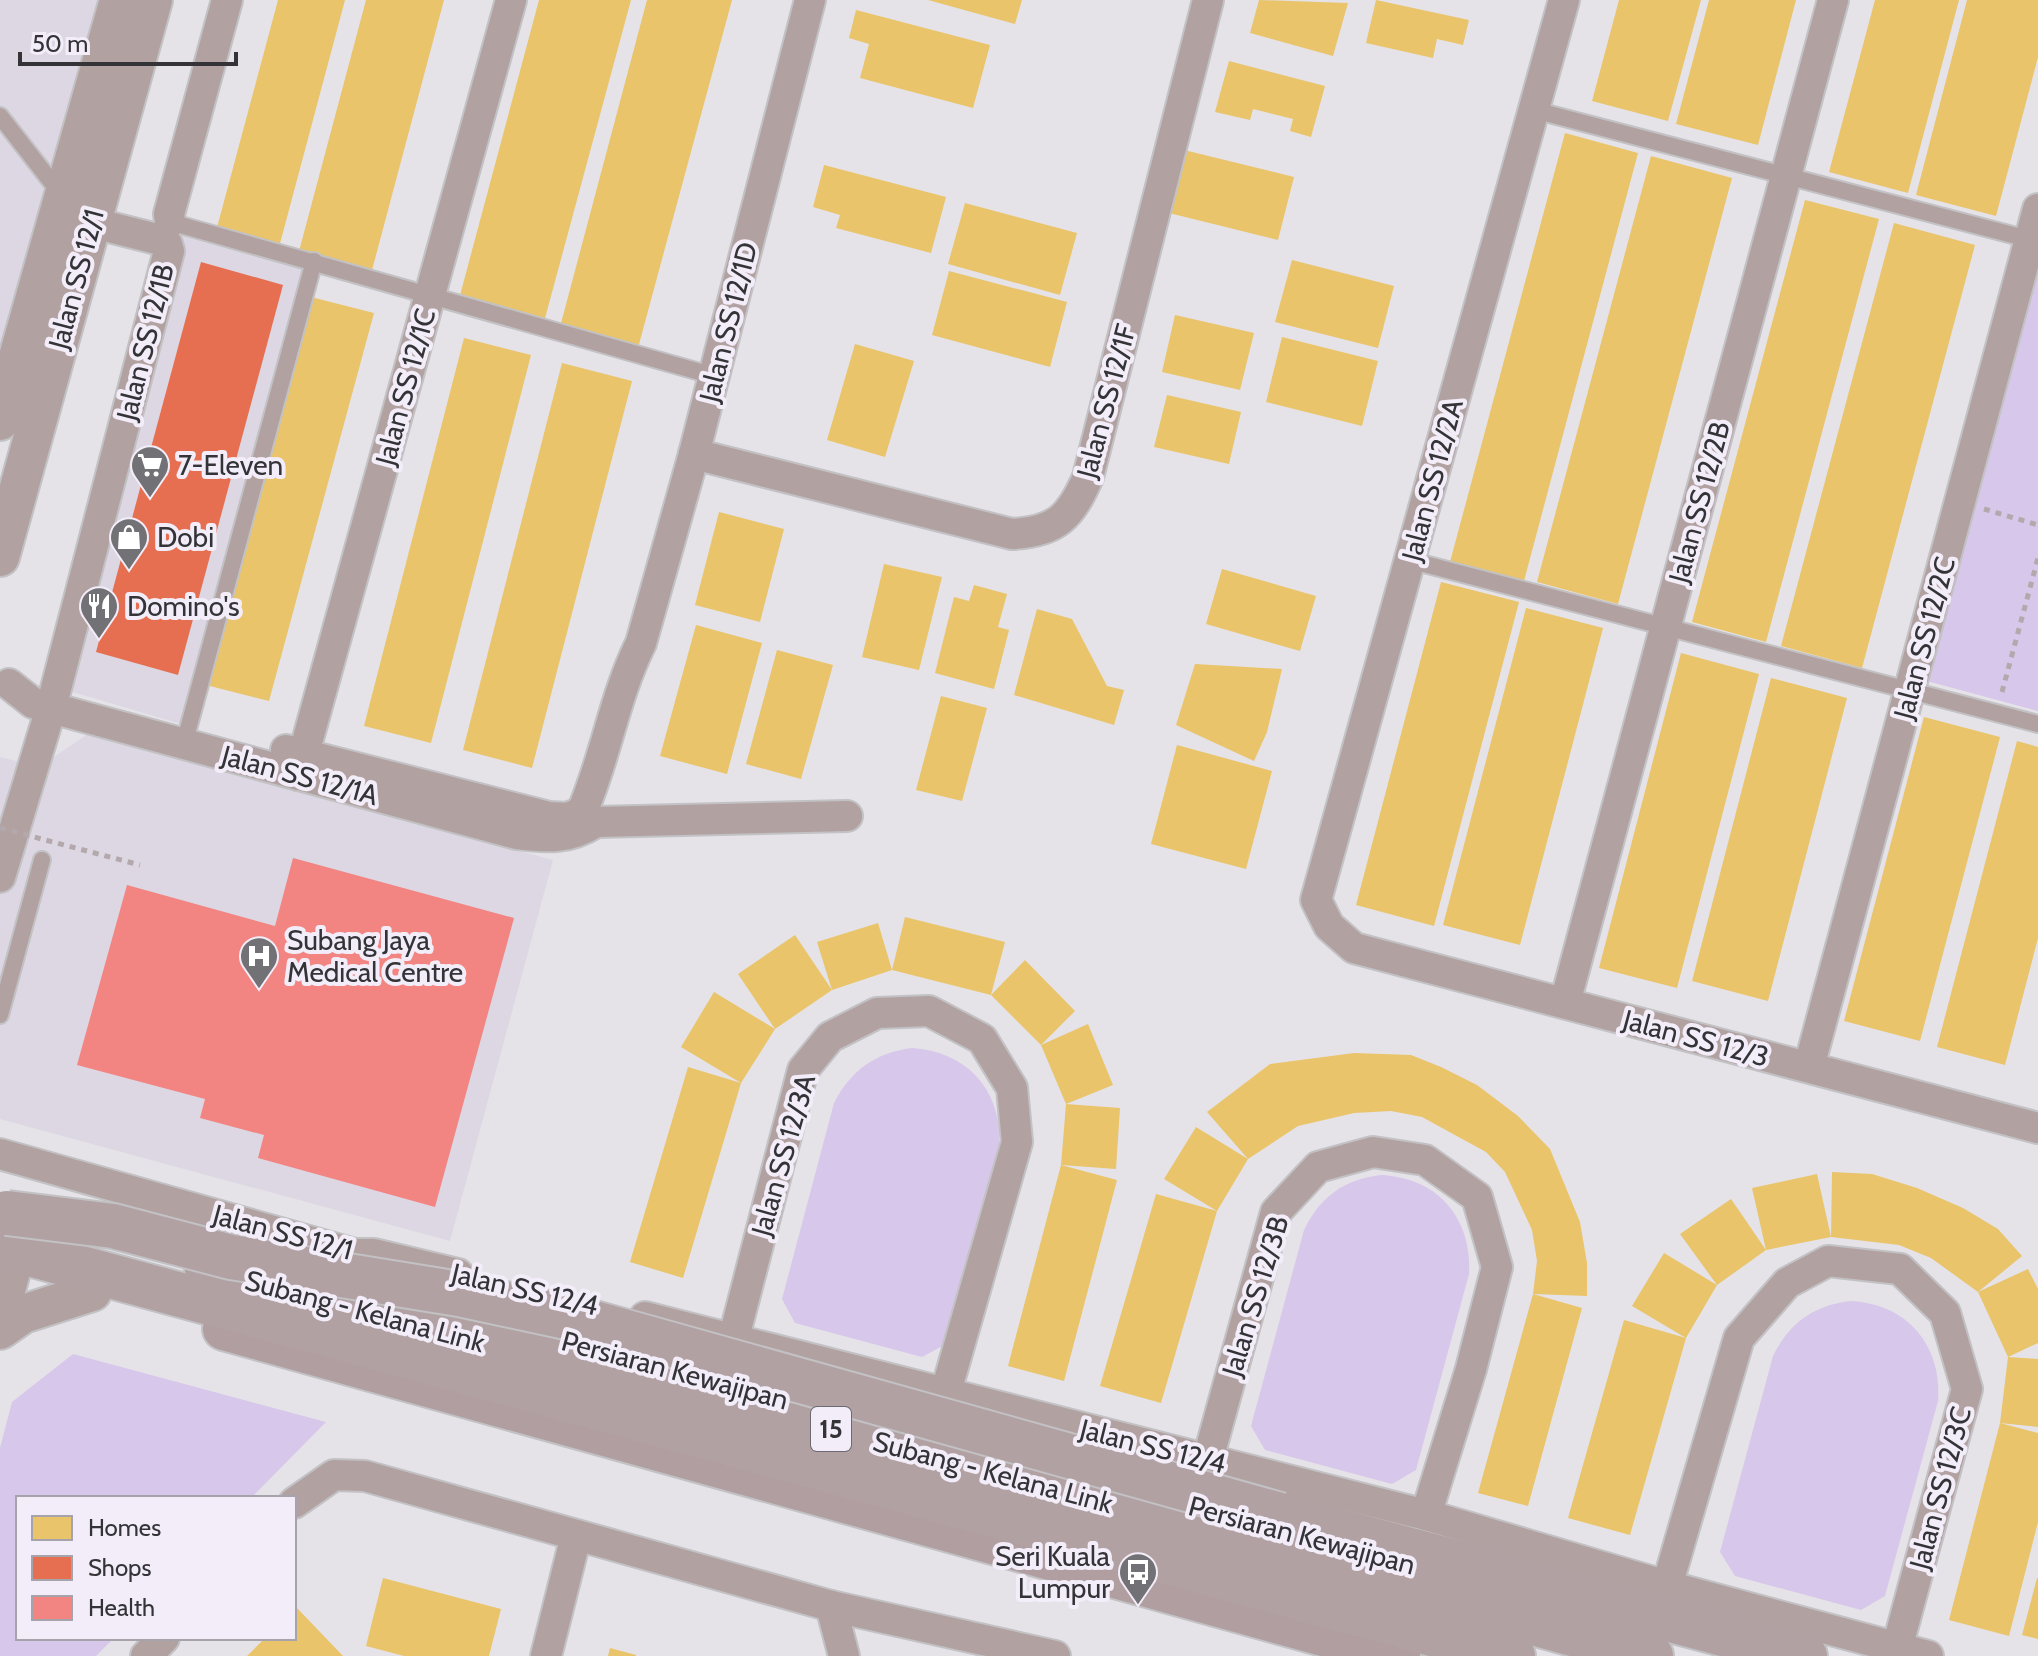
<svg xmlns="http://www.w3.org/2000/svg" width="2038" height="1656" viewBox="0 0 2038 1656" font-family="Cabin,sans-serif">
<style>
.built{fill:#dcd7e2}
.green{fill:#d7c7ea}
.homes{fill:#e9c46a}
.shops{fill:#e76f51}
.health{fill:#f28482}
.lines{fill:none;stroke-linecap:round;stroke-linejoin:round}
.service-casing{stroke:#c2c1c4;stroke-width:20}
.minor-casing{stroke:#c2c1c4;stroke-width:34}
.tertiary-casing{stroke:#c2c1c4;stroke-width:42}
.secondary-casing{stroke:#c2c1c4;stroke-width:46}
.primary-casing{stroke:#c2c1c4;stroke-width:48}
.path{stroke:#b3a8ab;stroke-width:5;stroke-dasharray:6 6;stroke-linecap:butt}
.service{stroke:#b2a1a1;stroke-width:16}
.minor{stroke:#b2a1a1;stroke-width:30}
.tertiary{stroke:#b2a1a1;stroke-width:38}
.secondary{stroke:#b09ea0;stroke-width:42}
.primary{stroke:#b2a1a3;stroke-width:44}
.primary-bridge-casing{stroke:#c2c1c4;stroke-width:48;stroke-linecap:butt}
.path-bridge{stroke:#b3a8ab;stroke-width:5;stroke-dasharray:6 6;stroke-linecap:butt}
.primary-bridge{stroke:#b2a1a3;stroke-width:44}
.labels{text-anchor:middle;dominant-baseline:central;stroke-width:8;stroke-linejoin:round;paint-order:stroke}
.shield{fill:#f2edf8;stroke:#6d6b71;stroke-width:2}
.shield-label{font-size:26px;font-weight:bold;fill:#343337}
.street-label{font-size:28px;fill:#343337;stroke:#f2edf8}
.poi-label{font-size:28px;fill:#343337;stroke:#f2edf8;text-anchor:start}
</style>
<rect width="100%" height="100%" fill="#e5e3e8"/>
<g class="built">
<path d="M0,0H102L0,362Z"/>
<path d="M177,232L305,266L181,724L56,687Z"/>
<path d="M88,734L553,860L450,1241L0,1119V757L39,767Z"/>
</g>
<g class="green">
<path d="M2038,267V711L1927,681Z"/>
<path d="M912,1048C968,1052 1003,1091 999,1148L946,1344L922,1357L795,1323L782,1299L834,1103C851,1070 875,1053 912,1048Z"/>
<path d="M1381,1175C1438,1178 1472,1218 1469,1274L1416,1470L1392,1484L1265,1450L1251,1426L1304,1230C1320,1197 1344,1179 1381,1175Z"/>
<path d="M1851,1301C1907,1304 1942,1345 1938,1401L1885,1596L1861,1610L1735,1576L1720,1552L1773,1356C1789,1323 1814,1305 1851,1301Z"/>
<path d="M73,1354L326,1422L251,1498H18V1638H114L96,1656H0V1448L12,1402Z"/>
</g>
<g class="homes">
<path d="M278,0H345L278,251L215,235Z"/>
<path d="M366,0H444L371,274L298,255Z"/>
<path d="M539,0H631L544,322L459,299Z"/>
<path d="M647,0H732L638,348L560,327Z"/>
<path d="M928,0H1022L1015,24Z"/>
<path d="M1259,0L1348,3L1333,56L1250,33Z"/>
<path d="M1376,0L1469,20L1463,45L1437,39L1433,58L1366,43Z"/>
<path d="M1619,0H1701L1668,121L1592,101Z"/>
<path d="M1709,0H1796L1758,145L1676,124Z"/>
<path d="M1875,0H1959L1908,193L1829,172Z"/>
<path d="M1967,0H2038V57L1996,216L1916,195Z"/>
<path d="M856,10L990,45L973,108L860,78L869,44L849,38Z"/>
<path d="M1229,61L1325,86L1311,137L1290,131L1293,119L1253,109L1250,120L1215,112Z"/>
<path d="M1565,133L1638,153L1524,581L1450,562Z"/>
<path d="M1184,150L1294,177L1278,240L1169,213Z"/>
<path d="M1651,156L1732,178L1618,604L1537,582Z"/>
<path d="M824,165L946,197L931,253L836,228L840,215L813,207Z"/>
<path d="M1805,200L1879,219L1766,642L1692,622Z"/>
<path d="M965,203L1077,233L1060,295L948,264Z"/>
<path d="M1894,223L1975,245L1862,668L1781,646Z"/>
<path d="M1292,260L1394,286L1378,348L1275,322Z"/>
<path d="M949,271L1067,302L1050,367L932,335Z"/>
<path d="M307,296L374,313L269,701L202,684Z"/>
<path d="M1175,315L1254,333L1240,390L1162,372Z"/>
<path d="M1282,337L1378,361L1362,426L1266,402Z"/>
<path d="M464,338L531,355L431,743L364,726Z"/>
<path d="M855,344L914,361L885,457L827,440Z"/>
<path d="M562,363L632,381L532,768L463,750Z"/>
<path d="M1167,395L1241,412L1229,464L1154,447Z"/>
<path d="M719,512L784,529L760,622L695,605Z"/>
<path d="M884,564L942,577L919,670L862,657Z"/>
<path d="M1222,569L1316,596L1300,651L1206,624Z"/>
<path d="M1441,582L1519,602L1434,926L1356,905Z"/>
<path d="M974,585L1007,594L998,627L1009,630L994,689L935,673L954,597L969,601Z"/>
<path d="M1526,608L1603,628L1520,945L1443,925Z"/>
<path d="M1037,609L1072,619L1107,686L1124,690L1114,725L1014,695Z"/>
<path d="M696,625L762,643L727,774L660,756Z"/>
<path d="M777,650L833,665L801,779L746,764Z"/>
<path d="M1681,653L1759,674L1677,988L1599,968Z"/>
<path d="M1195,664L1282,669L1267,732L1254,761L1176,725Z"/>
<path d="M1771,678L1847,698L1768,1001L1692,981Z"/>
<path d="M941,696L987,708L962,801L916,790Z"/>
<path d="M1924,717L2000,737L1920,1041L1844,1021Z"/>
<path d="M2017,741L2038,747V938L2005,1065L1937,1047Z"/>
<path d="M1177,745L1272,771L1246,869L1151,844Z"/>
<path d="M905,917L1005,942L991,995L1025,960L1075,1011L1041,1045L991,995L892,970Z"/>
<path d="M878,923L892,970L832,990L817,942Z"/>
<path d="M795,935L832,990L775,1029L738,974Z"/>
<path d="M714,992L775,1029L741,1083L683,1278L630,1262L688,1067L741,1083L681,1047Z"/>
<path d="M1088,1024L1113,1085L1066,1104L1120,1108L1116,1169L1061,1165L1066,1104L1041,1045Z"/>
<path d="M1354,1053L1411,1055L1441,1067L1477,1085L1518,1116L1550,1149L1580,1222L1587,1263V1296L1533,1294L1537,1261L1532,1230L1505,1172L1486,1152L1422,1117L1391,1111L1354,1113L1298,1126L1248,1159L1217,1211L1161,1403L1100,1386L1156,1194L1217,1211L1164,1179L1196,1127L1248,1159L1207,1112L1270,1064Z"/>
<path d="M1061,1165L1117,1180L1064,1381L1008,1366Z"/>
<path d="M1832,1172L1872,1174L1917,1188L1963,1208L1998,1229L2022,1256L1978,1292L1931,1258L1899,1245L1831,1237Z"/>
<path d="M1817,1174L1831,1237L1766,1250L1752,1188Z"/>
<path d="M1731,1199L1766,1250L1717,1285L1680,1234Z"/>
<path d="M1664,1253L1717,1285L1686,1338L1630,1535L1568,1518L1624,1320L1686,1338L1632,1306Z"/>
<path d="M2028,1269L2038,1289V1343L2008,1357L2038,1359V1427L2000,1423L2008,1357L1978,1292Z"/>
<path d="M1533,1294L1582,1308L1528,1506L1478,1493Z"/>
<path d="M2000,1423L2038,1433V1522L2009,1636L1949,1620Z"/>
<path d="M383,1578L501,1609L489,1656H404L366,1646Z"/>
<path d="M2037,1578H2038V1639L2022,1635Z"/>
<path d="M297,1608L343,1656H247L265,1638H294Z"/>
<path d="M610,1648L636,1655V1656H608Z"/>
</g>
<path class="shops" d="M201,262L283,285L178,675L96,652Z"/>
<path class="health" d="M293,858L514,918L435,1207L258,1158L264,1135L200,1118L205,1099L77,1065L127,885L275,926Z"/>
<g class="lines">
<defs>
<g id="service">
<path d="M1534,110L2036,241"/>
<path d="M0,116L60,193"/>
<path d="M170,222L714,376"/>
<path d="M1409,560L2038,724"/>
<path d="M184,744L314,261"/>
<path d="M0,1015L42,860"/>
</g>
<g id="minor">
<path d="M1564,0L1316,900L1329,926L1354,948L2038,1128"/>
<path d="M170,222L169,214L227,0"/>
<path d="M694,454L1012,534C1057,532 1071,516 1088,477L1208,0"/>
<path d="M9,684L33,703L517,834C548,838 569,839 596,822"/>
<path d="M286,750L549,817L568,818L582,812"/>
<path d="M298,775L511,0"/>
<path d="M582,812C606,757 614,697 641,643L694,454L810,0"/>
<path d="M582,812L596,822L847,816"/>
<path d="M0,877L51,708L169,251L167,244L161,240L73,218"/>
<path d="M1565,1003L1833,0"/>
<path d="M1809,1067L2038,209"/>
<path d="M0,1154L355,1254H374L458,1274"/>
<path d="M645,1317L1426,1515L1667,1586L1928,1656"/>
<path d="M734,1337L803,1070L830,1037L877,1013L929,1011L982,1039L1012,1088L1017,1142L945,1395"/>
<path d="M1208,1459L1276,1212L1318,1167L1373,1152L1425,1160L1477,1197L1497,1267L1471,1369L1426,1515"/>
<path d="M294,1503L334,1475L365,1476L831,1606L1055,1656"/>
<path d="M1667,1586L1739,1338L1787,1283L1828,1261L1900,1269L1945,1313L1967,1389L1897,1648"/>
<path d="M831,1606L844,1656"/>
<path d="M146,1656L164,1638"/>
<path d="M546,1656L576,1536"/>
</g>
<g id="tertiary">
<path d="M0,421L119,0"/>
<path d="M0,557L153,0"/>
<path d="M0,1313L11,1271"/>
<path d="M0,1330L23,1314L92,1292"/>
</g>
<path id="secondary" d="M224,1329L1399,1656"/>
<g id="primary">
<path d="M0,1246L1513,1656"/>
<path d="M207,1269L949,1459L1651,1656"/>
<path d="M1280,1515L1805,1656"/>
</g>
</defs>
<use href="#service" class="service-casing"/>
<use href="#minor" class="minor-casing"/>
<use href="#tertiary" class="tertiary-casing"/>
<use href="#secondary" class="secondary-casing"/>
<use href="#primary" class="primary-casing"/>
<g class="path">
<path d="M1984,509L2038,525"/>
<path d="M2002,692L2038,558"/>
</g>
<use href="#service" class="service"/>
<use href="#minor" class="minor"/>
<use href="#tertiary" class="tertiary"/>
<use href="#secondary" class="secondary"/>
<use href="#primary" class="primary"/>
<defs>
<path id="primary-bridge" d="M7,1213L113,1226L231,1257L459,1294L594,1323L1280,1515"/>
</defs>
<use href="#primary-bridge" class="primary-bridge-casing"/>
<path class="path-bridge" d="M0,828L140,865"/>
<use href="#primary-bridge" class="primary-bridge"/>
</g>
<defs>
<symbol id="supermarket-pin" viewBox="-11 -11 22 30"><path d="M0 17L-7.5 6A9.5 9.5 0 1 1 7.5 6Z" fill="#727175" stroke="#f2edf8"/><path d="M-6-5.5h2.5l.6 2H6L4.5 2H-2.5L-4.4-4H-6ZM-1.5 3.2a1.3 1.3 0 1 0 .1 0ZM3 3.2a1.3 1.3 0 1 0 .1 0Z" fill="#fff"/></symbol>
<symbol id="shop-pin" viewBox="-11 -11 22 30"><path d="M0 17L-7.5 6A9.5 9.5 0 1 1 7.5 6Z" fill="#727175" stroke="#f2edf8"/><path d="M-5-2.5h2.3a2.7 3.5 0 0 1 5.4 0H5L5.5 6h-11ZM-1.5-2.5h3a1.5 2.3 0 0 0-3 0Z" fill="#fff"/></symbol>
<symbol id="restaurant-pin" viewBox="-11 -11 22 30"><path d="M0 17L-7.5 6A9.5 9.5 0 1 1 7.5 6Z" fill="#727175" stroke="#f2edf8"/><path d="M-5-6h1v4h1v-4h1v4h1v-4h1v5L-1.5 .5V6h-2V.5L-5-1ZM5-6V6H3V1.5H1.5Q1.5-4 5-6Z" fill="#fff"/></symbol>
<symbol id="hospital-pin" viewBox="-11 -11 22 30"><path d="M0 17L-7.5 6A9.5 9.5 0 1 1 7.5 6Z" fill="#727175" stroke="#f2edf8"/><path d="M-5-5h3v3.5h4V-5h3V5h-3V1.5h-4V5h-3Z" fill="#fff"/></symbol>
<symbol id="bus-pin" viewBox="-11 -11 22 30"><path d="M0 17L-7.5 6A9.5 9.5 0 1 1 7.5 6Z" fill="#727175" stroke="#f2edf8"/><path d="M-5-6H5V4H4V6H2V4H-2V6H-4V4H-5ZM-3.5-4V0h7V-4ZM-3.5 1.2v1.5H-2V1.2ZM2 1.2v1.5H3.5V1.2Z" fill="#fff"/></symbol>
</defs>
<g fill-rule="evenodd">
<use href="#supermarket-pin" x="128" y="443" width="44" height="60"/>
<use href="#shop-pin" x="107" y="515" width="44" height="60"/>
<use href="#restaurant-pin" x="77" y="584" width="44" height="60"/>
<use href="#hospital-pin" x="237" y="934" width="44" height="60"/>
<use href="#bus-pin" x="1116" y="1550" width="44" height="60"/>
</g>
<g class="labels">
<rect class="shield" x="811" y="1407" width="40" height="44" rx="6"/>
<g class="shield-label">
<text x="831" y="1429">15</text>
</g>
<g class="street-label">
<text transform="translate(76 279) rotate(-75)">Jalan SS 12/1</text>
<text transform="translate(728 322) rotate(-76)">Jalan SS 12/1D</text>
<text transform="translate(145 342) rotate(-76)">Jalan SS 12/1B</text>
<text transform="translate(405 387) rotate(-75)">Jalan SS 12/1C</text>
<text transform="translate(1106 401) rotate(-75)">Jalan SS 12/1F</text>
<text transform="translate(1432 480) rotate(-75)">Jalan SS 12/2A</text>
<text transform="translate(1699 502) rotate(-75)">Jalan SS 12/2B</text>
<text transform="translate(1924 638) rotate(-75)">Jalan SS 12/2C</text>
<text transform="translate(300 775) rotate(15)">Jalan SS 12/1A</text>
<text transform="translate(1696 1038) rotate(15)">Jalan SS 12/3</text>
<text transform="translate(783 1155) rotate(-74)">Jalan SS 12/3A</text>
<text transform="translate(283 1232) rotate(15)">Jalan SS 12/1</text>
<text transform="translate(525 1289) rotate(13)">Jalan SS 12/4</text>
<text transform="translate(1255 1296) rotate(-73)">Jalan SS 12/3B</text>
<text transform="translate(365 1311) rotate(15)">Subang - Kelana Link</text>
<text transform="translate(675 1370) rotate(15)">Persiaran Kewajipan</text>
<text transform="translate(1153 1446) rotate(14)">Jalan SS 12/4</text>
<text transform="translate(993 1472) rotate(15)">Subang - Kelana Link</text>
<text transform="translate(1940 1488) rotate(-75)">Jalan SS 12/3C</text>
<text transform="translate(1302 1535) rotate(15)">Persiaran Kewajipan</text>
</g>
<g class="poi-label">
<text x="178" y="465">7-Eleven</text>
<text x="157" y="537">Dobi</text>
<text x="127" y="606">Domino's</text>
<text x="287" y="940">Subang Jaya<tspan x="287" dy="32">Medical Centre</tspan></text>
<text x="1110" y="1556" text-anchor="end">Seri Kuala<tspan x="1110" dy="32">Lumpur</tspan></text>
</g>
</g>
<rect x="16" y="1496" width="280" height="144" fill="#f2edf8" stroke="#a6a3ab" stroke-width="2"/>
<rect x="32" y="1516" width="40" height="24" fill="#e9c46a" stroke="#a6a3ab" stroke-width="2"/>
<text x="88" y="1536" font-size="24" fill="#343337">Homes</text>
<rect x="32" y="1556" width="40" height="24" fill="#e76f51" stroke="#a6a3ab" stroke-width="2"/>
<text x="88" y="1576" font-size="24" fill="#343337">Shops</text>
<rect x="32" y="1596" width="40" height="24" fill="#f28482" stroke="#a6a3ab" stroke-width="2"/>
<text x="88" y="1616" font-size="24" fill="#343337">Health</text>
<path d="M20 52v12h216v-12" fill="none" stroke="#343337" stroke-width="4"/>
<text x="32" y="52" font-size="24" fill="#343337" stroke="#f2edf8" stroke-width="6" paint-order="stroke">50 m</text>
</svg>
